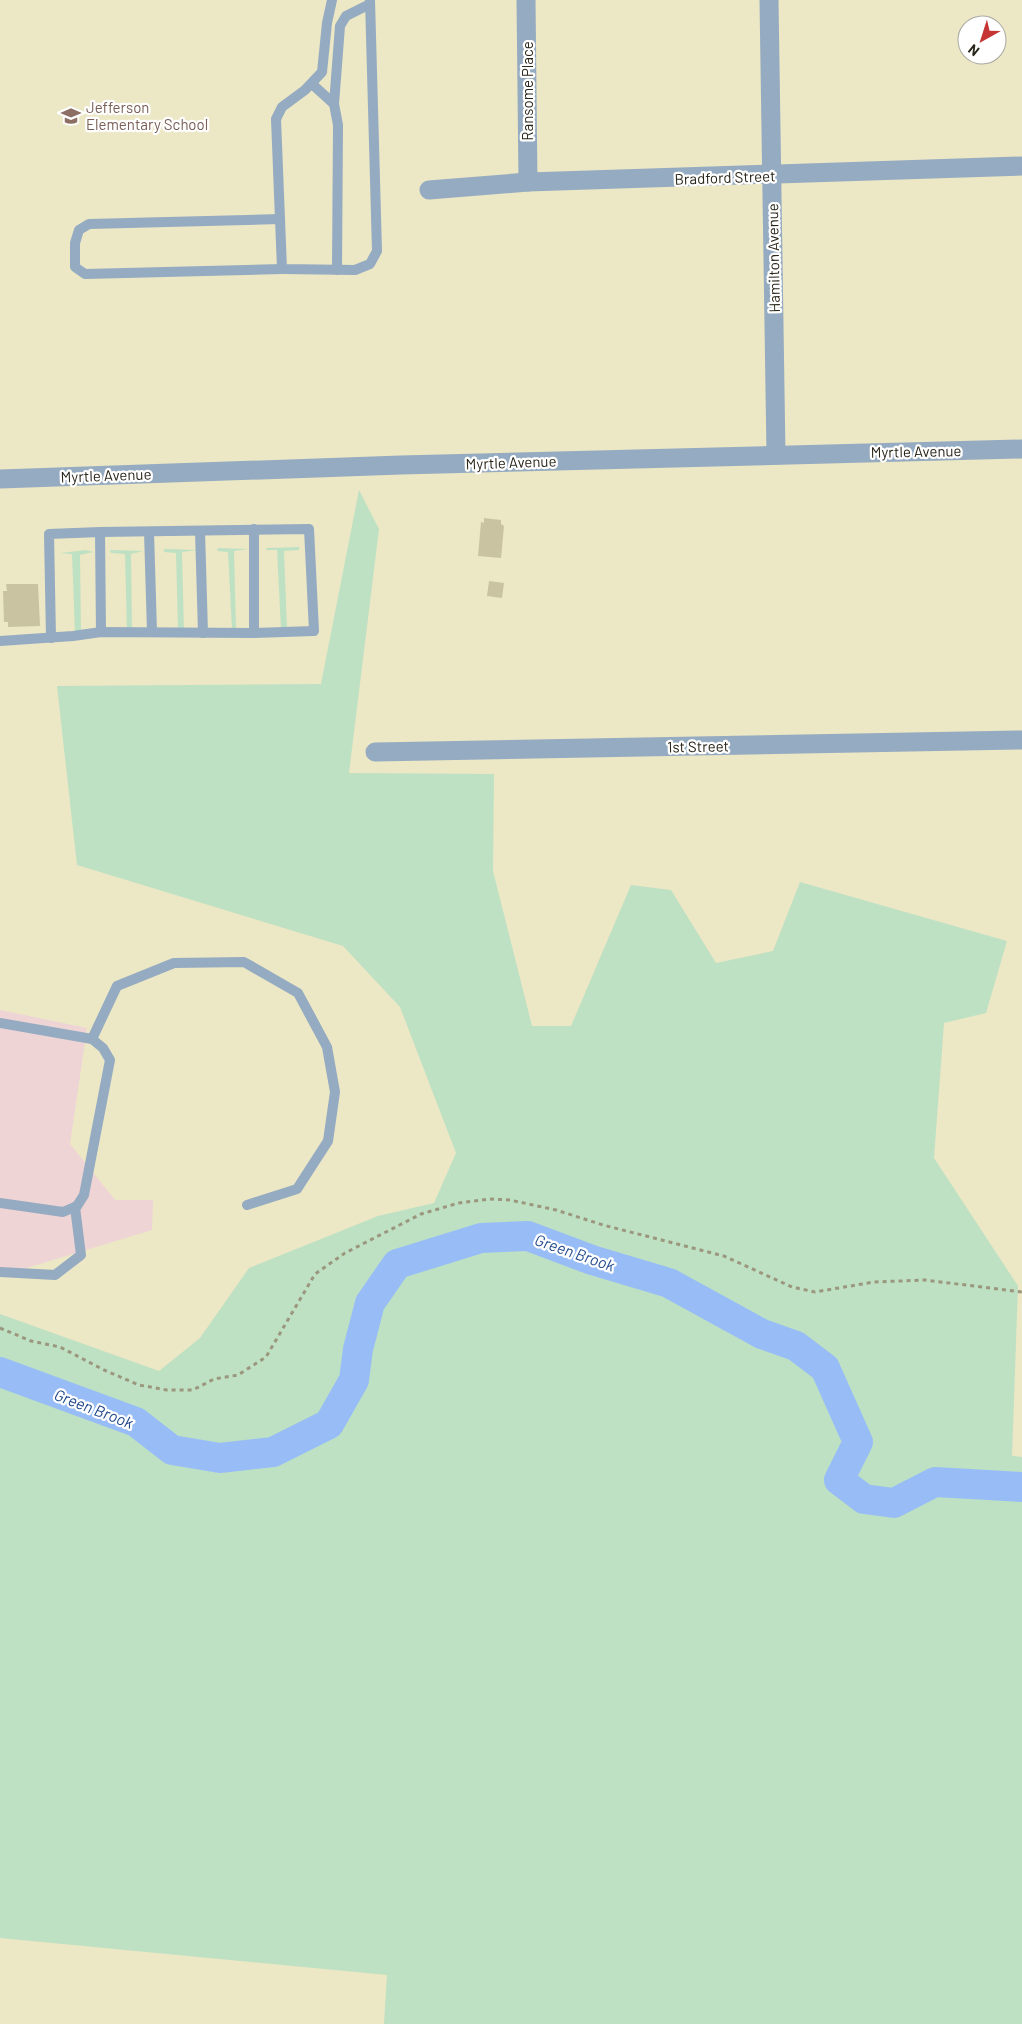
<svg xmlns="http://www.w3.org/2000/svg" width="1022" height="2024" viewBox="0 0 1022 2024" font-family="Barlow,sans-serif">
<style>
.industrial{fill:#efd4d6}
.green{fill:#bee1c3}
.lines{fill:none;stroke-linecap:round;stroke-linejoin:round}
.river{stroke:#98bdf6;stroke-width:30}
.building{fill:#c9c3a2}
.path{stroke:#9b977e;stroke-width:3;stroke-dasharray:4 4;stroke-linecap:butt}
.service{stroke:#95abc1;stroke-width:10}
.minor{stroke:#95abc1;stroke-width:19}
.labels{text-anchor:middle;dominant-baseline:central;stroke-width:4.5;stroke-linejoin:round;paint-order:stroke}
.street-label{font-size:15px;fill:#282519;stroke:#fff}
.education-label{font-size:15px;fill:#785e54;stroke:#fff;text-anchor:start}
.water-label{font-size:16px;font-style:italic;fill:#1e488b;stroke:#fff}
</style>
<rect width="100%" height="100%" fill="#ece7c5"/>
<path class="industrial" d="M0,1010L87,1028L70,1144L115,1200H153L152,1230L0,1276Z"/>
<g class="green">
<path d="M359,490L379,529L349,773L494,774L493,871L532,1026H571L631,885L671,890L716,963L773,951L800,882L1007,941L986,1013L944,1023L934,1158L1018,1286L1012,1456L1022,1457V2024H384L387,1975L0,1938V1314L159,1371L200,1338L249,1268L378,1216L434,1203L456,1153L400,1007L343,946L77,865L57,686L321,684Z"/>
<path d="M299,547V550L284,551L287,628L281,629L277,550H267L266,548Z"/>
<path d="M219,548L248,549L234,551L236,629H232L228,552L218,551L217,549Z"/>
<path d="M164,549L197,550L182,552L184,631L178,630L176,553L164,552Z"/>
<path d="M86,550L93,552L80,555L81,633H75L72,554L60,553Z"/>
<path d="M110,550L143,551L131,554L132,632H127L125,554L111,553Z"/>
</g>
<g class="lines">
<path class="river" d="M0,1372L136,1422L172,1450L220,1458L273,1452L329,1424L354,1380L358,1349L370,1303L397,1264L481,1238L528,1236L592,1260L669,1283L762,1334L796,1346L825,1368L858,1442L839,1480L864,1499L894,1503L935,1482L1022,1487"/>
</g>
<g class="building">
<path d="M484,518L501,520V524L504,526L501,558L478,556L481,522L484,523Z"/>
<path d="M489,581L504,583L502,598L487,596Z"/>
<path d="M6,584H38L40,626L8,627V622H4L3,591H7Z"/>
</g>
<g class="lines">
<path class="path" d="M0,1328L31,1341L60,1347L104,1370L139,1385L167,1390H193L214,1379L238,1375L266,1357L315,1274L345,1253L421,1214L459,1203L489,1199L510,1200L556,1210L603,1225L724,1256L792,1287L815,1292L874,1282L925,1280L1022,1292"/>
<g class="service">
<path d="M332,0L327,23L322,72L305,90L282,107L276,119L282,269L355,270L370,264L377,251L370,0"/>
<path d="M312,84L334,104L338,125L337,270"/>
<path d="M334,104L340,26L346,16L370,4"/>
<path d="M280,219L89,224L79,230L75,243V267L85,274L282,269"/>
<path d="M200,531L203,633"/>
<path d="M149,532L152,632"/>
<path d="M254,633V529"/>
<path d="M51,638L49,534L100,532L101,632"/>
<path d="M0,641L73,636L101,632L254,633L314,631L309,529L100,532"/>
<path d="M0,1023L92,1039L103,1048L110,1060L84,1195L77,1206L63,1212L0,1203"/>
<path d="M92,1039L117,986L174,963L244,962L298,993L327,1047L335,1092L328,1141L297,1189L247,1205"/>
<path d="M0,1272L55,1275L81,1255L75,1207"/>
</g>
<g class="minor">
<path d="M526,0L528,182"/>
<path d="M769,0L776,455"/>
<path d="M429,190L528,182L1022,166"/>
<path d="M0,479L401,465L1022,449"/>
<path d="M375,752L1022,740"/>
</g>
</g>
<defs>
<symbol id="school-bare" viewBox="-9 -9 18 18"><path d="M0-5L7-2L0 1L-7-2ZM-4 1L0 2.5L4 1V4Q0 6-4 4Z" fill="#8d6e63" stroke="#fff" stroke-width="2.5" paint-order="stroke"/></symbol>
</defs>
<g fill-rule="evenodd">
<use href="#school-bare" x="57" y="102" width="28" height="28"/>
</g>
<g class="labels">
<g class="street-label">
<text transform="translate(527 91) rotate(-90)">Ransome Place</text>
<text transform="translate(725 177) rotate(-2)">Bradford Street</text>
<text transform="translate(773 258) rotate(-91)">Hamilton Avenue</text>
<text transform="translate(916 451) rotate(-1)">Myrtle Avenue</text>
<text transform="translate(511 462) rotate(-2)">Myrtle Avenue</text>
<text transform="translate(106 475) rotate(-2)">Myrtle Avenue</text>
<text transform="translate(698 746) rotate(-1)">1st Street</text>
</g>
<g class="education-label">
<text x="86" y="107">Jefferson<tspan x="86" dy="17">Elementary School</tspan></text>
</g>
<g class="water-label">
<text transform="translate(575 1252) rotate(19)">Green Brook</text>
<text transform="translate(94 1408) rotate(21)">Green Brook</text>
</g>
</g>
<g transform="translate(982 40) rotate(219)"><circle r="24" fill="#ffffff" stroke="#a9a8a3"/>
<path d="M0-4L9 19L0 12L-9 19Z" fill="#c43534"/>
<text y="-8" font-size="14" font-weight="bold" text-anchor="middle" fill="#282519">N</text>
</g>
</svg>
